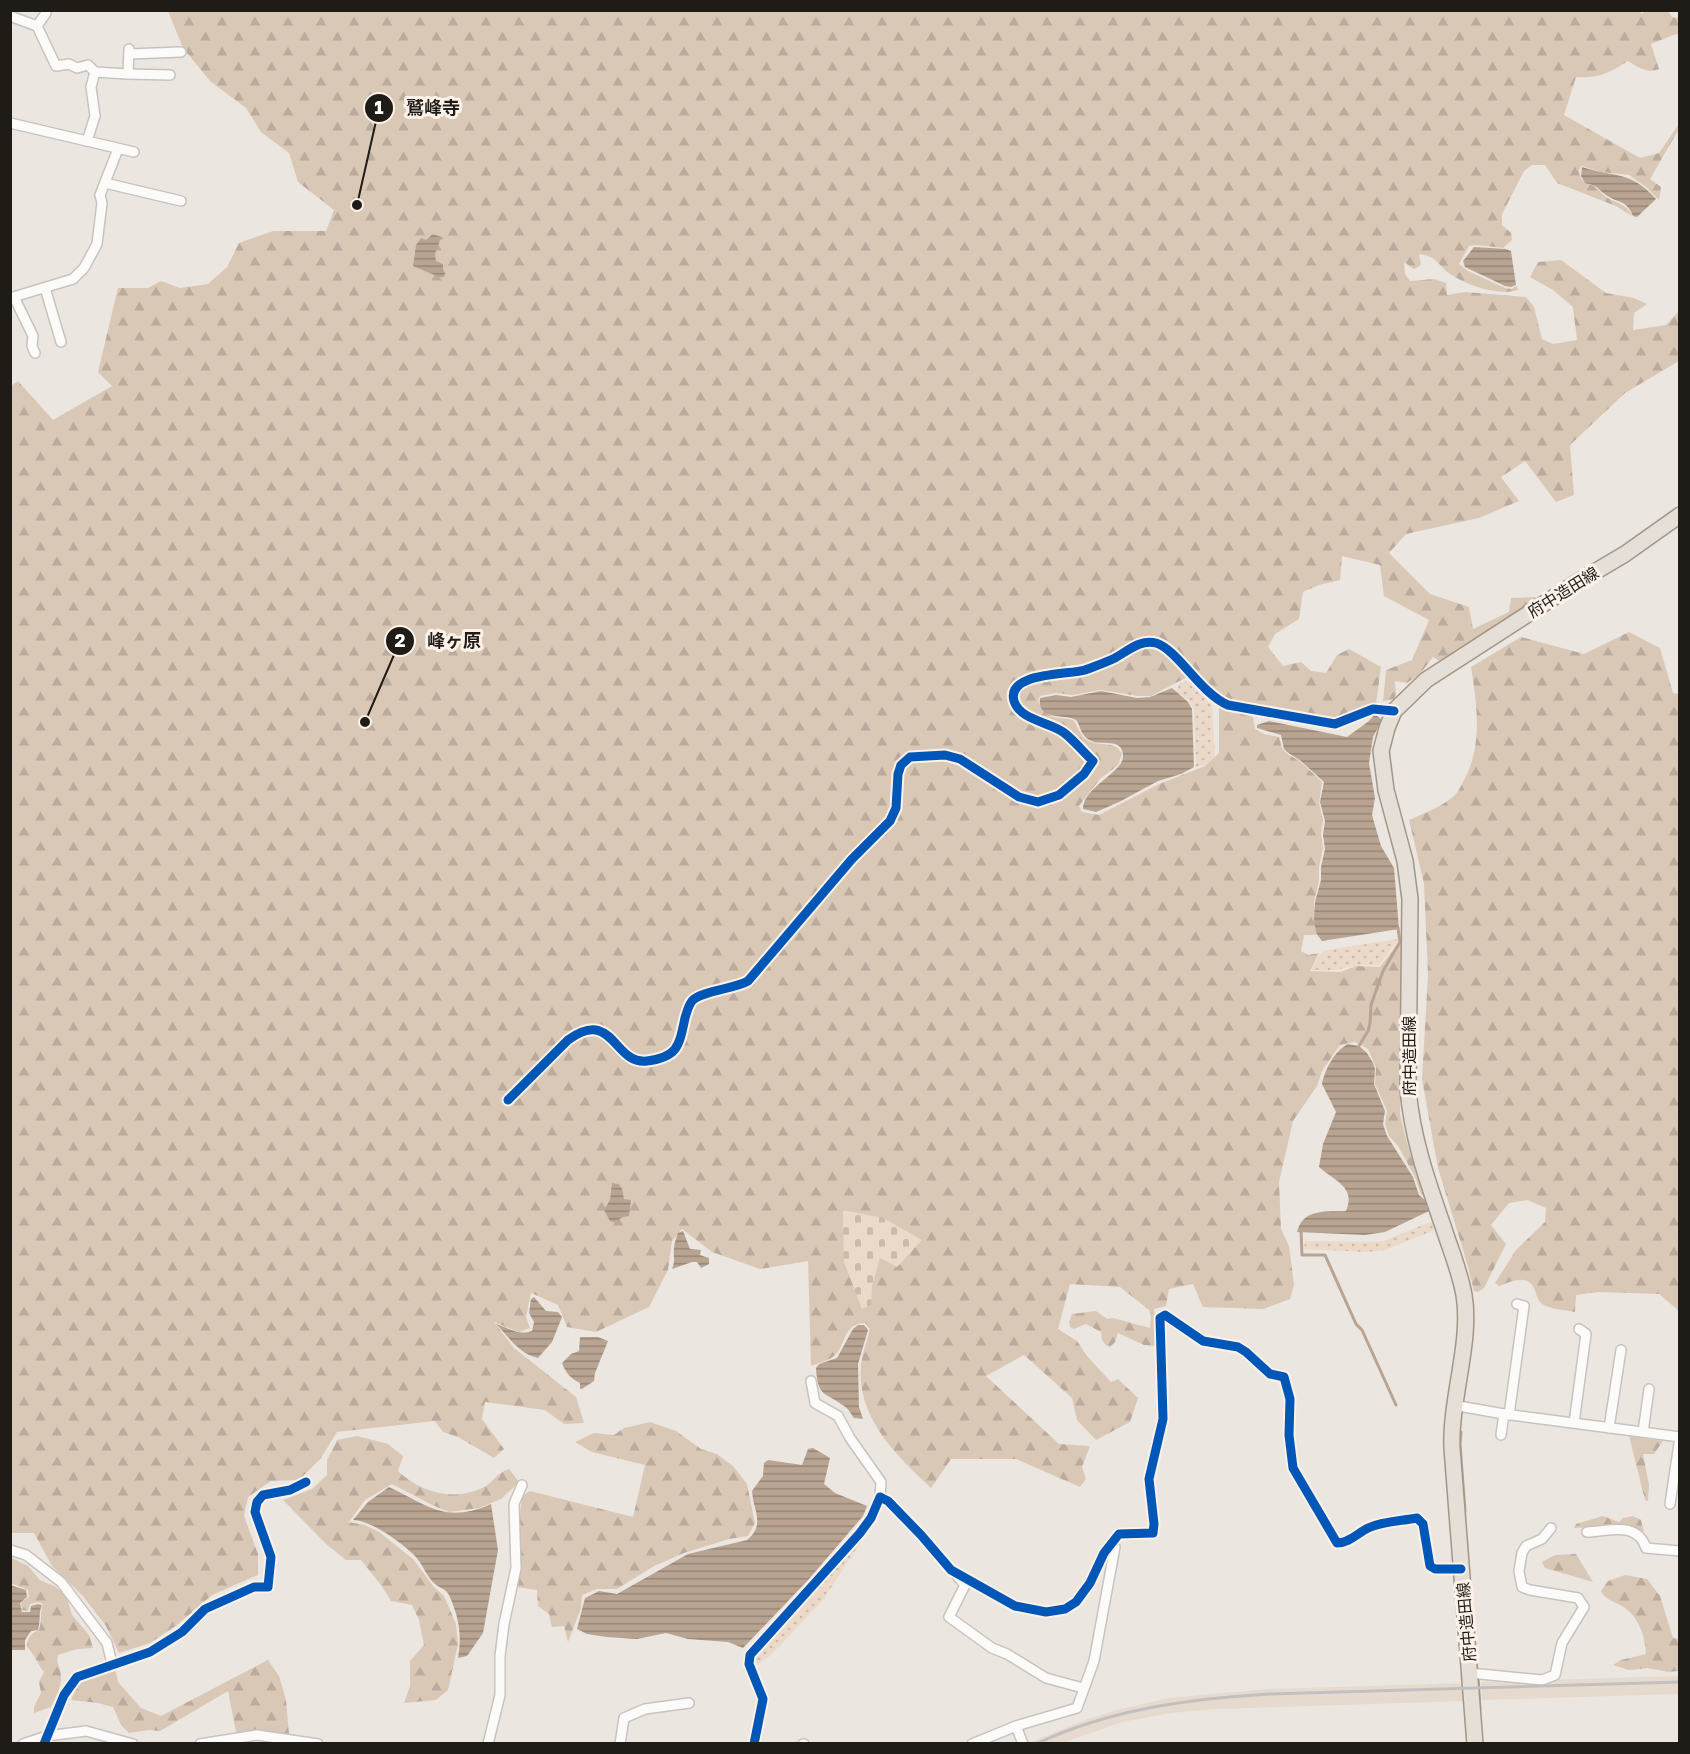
<svg xmlns="http://www.w3.org/2000/svg" width="1690" height="1754" viewBox="0 0 1690 1754" font-family="'Golos Text','Noto Sans JP',sans-serif">
<style>
.built{fill:#e6dacf}
.grass{fill:url(#grass-dots)}
.forest{fill:url(#forest-firs)}
.cemetery{fill:url(#cemetery-stones)}
.water{fill:url(#water-rules)}
.lines{fill:none;stroke-linecap:round;stroke-linejoin:round}
.stream{stroke:#b9a492;stroke-width:3}
.minor-casing{stroke:#c7c3bf;stroke-width:12}
.primary-casing{stroke:#a29689;stroke-width:18}
.minor{stroke:#fcfbfa;stroke-width:9}
.primary{stroke:#e5dfd8;stroke-width:15}
.rail{stroke:#c2c0be;stroke-width:3}
.cycleway-casing{stroke:#fdf2e9;stroke-width:13}
.cycleway{stroke:#0057b8;stroke-width:9}
.labels{text-anchor:middle;dominant-baseline:central;stroke-width:6;stroke-linejoin:round;paint-order:stroke}
.street-label{font-size:16px;fill:#1f1b17;stroke:#fdf2e9}
.leader{fill:none;stroke:#1f1b17;stroke-width:2}
.callout-dot{fill:#1f1b17;stroke:#fdf2e9;stroke-width:2}
.mark-label{font-size:18px;text-anchor:middle;font-weight:bold;fill:#fff}
.callout-label{font-size:18px;text-anchor:middle;font-weight:bold;fill:#1f1b17;stroke:#fdf2e9;stroke-width:6;stroke-linejoin:round;paint-order:stroke}
</style>
<defs>
<pattern id="grass-dots" width="8" height="8" patternUnits="userSpaceOnUse" patternTransform="scale(1.5)"><rect width="8" height="8" fill="#ebd9c9"/><path d="M2 2h.1M6 6h.1" fill="none" stroke="#c9baac" stroke-width="1.8" stroke-linecap="round"/></pattern>
<pattern id="forest-firs" width="22" height="20" patternUnits="userSpaceOnUse" patternTransform="scale(1.5)"><rect width="22" height="20" fill="#dac8b7"/><path d="M5 1l3.5 6h-7zM16 11l3.5 6h-7z" fill="#bbab9d"/></pattern>
<pattern id="cemetery-stones" width="16" height="16" patternUnits="userSpaceOnUse" patternTransform="scale(1.5)"><rect width="16" height="16" fill="#ebd9c9"/><path d="M2 7V4a2 2 0 0 1 4 0v3zM10 15v-3a2 2 0 0 1 4 0v3z" fill="#c9baac"/></pattern>
<pattern id="water-rules" width="6" height="5" patternUnits="userSpaceOnUse" patternTransform="scale(1.5)"><rect width="6" height="5" fill="#b9a492"/><path d="M0 2.5h6" fill="none" stroke="#968576"/></pattern>
</defs>
<rect width="100%" height="100%" fill="#ece6e0"/>
<g class="built">
<path d="M1679,1676V1694L1482,1700L1481,1682Z"/>
<path d="M1465,1683L1466,1701L1218,1709L1171,1713L1122,1722L1063,1743L1026,1744L1085,1720L1117,1710L1168,1698L1268,1689Z"/>
</g>
<g class="grass">
<path d="M1187,681L1212,706L1215,757L1205,765L1196,767L1194,710L1189,701L1176,691L1180,683Z"/>
<path d="M1399,939L1379,965C1371,965 1362,964 1355,966C1337,969 1330,972 1311,970L1320,954L1327,950Z"/>
<path d="M1430,1222H1435L1437,1229L1385,1250L1366,1252L1304,1249L1305,1241L1376,1242L1384,1241Z"/>
<path d="M878,1513L875,1520L823,1600L770,1656L755,1666L753,1665L758,1651Z"/>
</g>
<g class="forest">
<path d="M1639,10L1642,14L1644,11L1667,10L1672,17L1679,18V35L1676,34L1651,44L1659,69C1647,74 1638,67 1628,61C1611,72 1598,79 1576,77L1564,115L1640,158L1659,153L1679,124V129L1650,179L1661,187L1659,200L1646,187L1629,175L1601,172L1582,166L1579,170C1580,182 1584,182 1594,186C1598,188 1601,193 1605,196C1615,204 1626,202 1632,216L1616,206L1557,183L1545,165H1532L1524,171L1502,214V225L1511,233L1512,240L1503,248L1477,245L1469,246L1459,264L1468,271L1505,288L1511,289L1517,286L1518,290C1498,296 1468,286 1450,274C1436,264 1439,257 1419,254L1421,265L1414,269L1404,262L1405,274L1410,281L1434,279L1446,283L1447,295L1465,292L1526,297L1534,307L1542,339L1553,344L1577,340L1573,307L1553,290L1530,277L1538,262L1561,260L1606,293L1634,298L1647,304L1634,313L1633,330L1666,325L1679,311V361L1625,393L1570,445L1574,495L1556,502L1525,461L1501,477L1519,501L1479,518L1406,534L1389,553L1430,594L1469,607L1473,629L1509,612L1511,598L1535,597L1538,600L1441,662L1433,657L1420,674L1407,683L1395,681L1396,694L1394,699L1383,701L1386,670L1412,660L1429,620L1384,596L1380,565L1342,556L1340,580L1319,585L1303,592L1299,619L1275,634L1268,647L1283,666L1301,662L1311,671L1326,673L1337,655L1349,649L1381,667L1376,704L1339,718L1325,719L1221,698L1195,673L1151,696H1138L1101,690L1073,695L1056,693L1040,696L1038,701C1048,721 1055,716 1073,720C1079,727 1079,735 1087,740C1099,748 1115,739 1122,754L1118,765L1100,779L1079,806L1082,812L1099,815L1159,784L1205,766L1219,753V707L1253,717L1255,729L1264,734L1279,737L1282,748L1286,753L1301,762L1322,782L1319,803L1323,820L1321,834L1323,848L1319,867V881L1314,902L1316,935H1304L1301,951L1308,955L1319,953L1310,971L1340,972L1356,966L1380,967L1398,943L1402,945L1400,1114L1407,1143L1425,1198L1421,1194L1415,1177L1398,1146L1389,1136L1385,1124L1387,1111L1375,1084L1376,1068L1368,1049L1355,1042L1340,1045L1322,1071L1317,1086L1293,1121L1279,1182L1281,1229L1289,1246L1294,1285L1290,1299L1263,1309L1203,1307L1193,1284L1169,1289L1166,1306L1154,1309L1155,1316L1158,1320L1157,1346L1144,1345L1118,1333L1115,1342L1110,1347C1102,1344 1102,1339 1101,1332L1086,1324L1074,1329L1070,1327L1069,1322L1072,1314L1096,1311L1107,1319L1113,1318L1150,1328L1151,1316L1149,1310L1120,1287L1070,1284L1058,1329L1077,1341L1087,1356L1111,1382L1118,1379L1138,1398L1130,1422L1096,1440L1077,1420L1072,1398L1024,1355L986,1376L1059,1444L1090,1446L1082,1467L1086,1479L1080,1487L1016,1459H951L931,1488C897,1456 856,1417 861,1366C862,1354 867,1341 870,1329L865,1323C842,1324 847,1345 834,1356C828,1361 818,1363 811,1366L808,1261L760,1269L712,1252L682,1229L672,1241L668,1270L649,1307L596,1332L567,1327L558,1305L531,1293L526,1317L530,1328L519,1332L494,1322L514,1348L576,1397L584,1423L564,1424L545,1410L485,1402L482,1419L504,1449L494,1458L458,1437L443,1432L435,1421L337,1432L321,1458L299,1480L271,1481L248,1497L244,1516L258,1554V1575L212,1595L177,1625L150,1643L119,1653L106,1626L82,1595L52,1566L34,1533H11V386L18,381L53,420L112,386L98,372L118,288H148L161,281L180,288L208,284L227,267L239,243L273,231H326L334,210L298,182L289,153L261,132L246,108L210,81L183,48L168,11Z"/>
<path d="M1629,632L1660,648L1673,693L1679,694V1311L1659,1294L1598,1292L1576,1295L1575,1312C1565,1310 1550,1309 1542,1304C1536,1299 1537,1294 1534,1288C1526,1273 1510,1282 1499,1286L1495,1283L1516,1250L1545,1222L1546,1208L1527,1200L1509,1203L1491,1225L1506,1244L1484,1288L1478,1292L1474,1291L1467,1263L1438,1168L1422,1079L1428,975L1424,884L1409,820C1425,813 1441,807 1454,796C1458,792 1461,786 1464,780C1483,746 1477,704 1471,667L1521,637L1584,654Z"/>
<path d="M650,1422L676,1431L701,1449L717,1454L733,1466L747,1484L755,1523L748,1536L729,1539L684,1553L654,1566L617,1589H597L582,1595L581,1608L568,1642L564,1626L552,1627L549,1614L538,1606L537,1590L517,1587L519,1559L518,1533L522,1496L530,1491L633,1517L645,1465L592,1452L575,1442L594,1433L614,1435L624,1428Z"/>
<path d="M357,1436L388,1444L403,1456L398,1471C421,1493 455,1502 484,1487C494,1482 495,1474 509,1469L519,1482L501,1499L479,1508L449,1512L432,1505L392,1484L365,1500L349,1522L365,1525L379,1532L413,1559L434,1587L444,1596L456,1624L458,1644L448,1690L436,1700L404,1703L410,1686V1661L424,1645L419,1620L412,1605L391,1601L381,1585L361,1560H346L326,1544L283,1500L312,1489L327,1475V1460L337,1440Z"/>
<path d="M1629,1436L1663,1441L1654,1454H1643L1649,1485L1648,1501L1645,1500Z"/>
<path d="M1603,1516L1619,1522L1623,1518L1633,1516L1641,1520L1644,1532L1630,1526L1574,1528L1576,1524Z"/>
<path d="M1576,1554L1593,1582L1545,1568L1542,1562L1555,1555Z"/>
<path d="M10,1557L28,1566L40,1580L54,1586L66,1595L72,1615L89,1635L93,1648L77,1649L58,1655L57,1661C65,1680 60,1689 51,1707L34,1713V1707L41,1693L39,1682L44,1672C37,1663 35,1655 27,1647C27,1638 31,1633 39,1630C42,1621 40,1612 43,1604L39,1602L30,1604L28,1611L22,1610L21,1602L29,1597L28,1590L11,1583Z"/>
<path d="M1625,1575L1647,1579L1660,1596L1673,1638L1679,1639V1671L1668,1672L1648,1668L1629,1670L1613,1665L1621,1660L1646,1654C1645,1635 1638,1614 1620,1605C1611,1600 1606,1600 1601,1591L1608,1581Z"/>
<path d="M268,1660L279,1676L286,1700L289,1734L264,1731L236,1732L228,1691L160,1731L149,1730L129,1733L121,1725L113,1707L98,1703L71,1700C83,1674 90,1675 115,1668L118,1682L141,1708L161,1716Z"/>
</g>
<path class="cemetery" d="M843,1210L883,1218L922,1240L897,1267L880,1258L872,1286L871,1305L862,1309L844,1262Z"/>
<g class="water">
<path d="M1582,167C1615,178 1630,170 1656,199L1637,217L1633,216C1626,199 1619,204 1606,195C1595,187 1601,187 1585,183L1581,176Z"/>
<path d="M433,234L444,238L440,240L435,254L436,261L443,264V269L445,273L444,277H439L413,266L416,245L421,238L426,240Z"/>
<path d="M1474,247L1506,249L1511,251L1516,285L1511,287L1505,286L1465,267L1463,261Z"/>
<path d="M1172,688L1188,702L1192,709L1194,767L1181,774L1158,781L1119,802L1096,812L1083,809C1083,787 1124,772 1123,756C1123,738 1104,745 1094,742C1077,736 1082,722 1074,719C1063,714 1037,721 1040,698L1056,695L1071,697L1101,691L1137,698L1150,697Z"/>
<path d="M1375,714L1382,720L1373,737L1369,763L1375,798L1372,815L1381,846L1394,868L1399,929L1322,941L1316,933L1314,918L1315,902L1321,880V867L1325,849L1323,835L1325,821L1320,802L1324,782L1301,761L1287,752L1284,749L1281,735L1257,728V725L1269,721L1347,737L1369,721Z"/>
<path d="M1348,1044L1359,1046L1367,1053L1373,1063L1375,1069L1374,1084L1385,1111L1383,1124L1387,1136L1413,1177L1419,1195L1425,1200L1429,1211L1385,1232L1365,1235L1297,1232C1303,1208 1326,1212 1346,1211C1357,1187 1333,1180 1319,1167L1323,1144L1336,1112L1322,1084C1325,1070 1334,1051 1348,1044Z"/>
<path d="M612,1183L619,1184L622,1189L624,1199L631,1200L629,1216L623,1217L614,1222L610,1221L604,1210L610,1200Z"/>
<path d="M683,1231L690,1249L701,1250L700,1255L709,1258V1264L701,1268L697,1262H692L672,1269C676,1259 673,1258 674,1249C674,1244 676,1238 678,1233Z"/>
<path d="M534,1297L546,1311L558,1312L562,1317L552,1342L538,1358C518,1353 510,1338 496,1324C510,1328 517,1336 532,1331L534,1322L529,1313L531,1299Z"/>
<path d="M858,1325H864L868,1330L858,1364L859,1407L863,1419L854,1418C851,1414 848,1408 844,1406C824,1391 818,1398 816,1368L819,1364L837,1358L853,1329Z"/>
<path d="M580,1337H598L608,1341L595,1373L594,1381L582,1389H580V1383C571,1379 565,1372 562,1363L571,1354L579,1351Z"/>
<path d="M813,1448L830,1458L824,1484L835,1493L867,1506L863,1516L809,1579L743,1648L728,1642L688,1639L666,1633L637,1639L607,1637L587,1634L577,1629L585,1598L599,1591L617,1594L688,1554L747,1540C766,1524 753,1511 752,1491L763,1476L764,1463L768,1460L802,1465L808,1449Z"/>
<path d="M389,1487C429,1506 446,1524 491,1504L498,1550L483,1633L467,1656L458,1658C462,1635 459,1617 449,1595C446,1589 440,1588 435,1584C427,1577 423,1565 416,1557C402,1543 373,1521 353,1520L368,1502Z"/>
<path d="M10,1585L26,1590L27,1597L20,1603L22,1612H30L31,1606L38,1604L42,1605C38,1614 41,1621 38,1630L31,1631L25,1640V1650H11Z"/>
</g>
<g class="lines">
<g class="stream">
<path d="M1357,1049L1368,1031L1370,1023L1371,1005L1383,971L1400,942L1398,928"/>
<path d="M1301,1231L1302,1255H1325L1356,1324L1362,1330L1396,1405"/>
<path d="M1461,1432L1460,1444L1465,1511"/>
<path d="M1478,1677L1480,1709"/>
</g>
<defs>
<g id="minor">
<path d="M10,16L37,26L56,66L69,64L77,68L88,65L95,72L91,87L95,116L87,141"/>
<path d="M37,26L46,13"/>
<path d="M129,54L181,52"/>
<path d="M95,72L128,74L129,49"/>
<path d="M128,74L170,75"/>
<path d="M10,123L134,152"/>
<path d="M105,183L181,201"/>
<path d="M45,288L61,342"/>
<path d="M14,297L33,336L32,346L35,353"/>
<path d="M10,298L73,279L84,268L97,244L102,203L100,195L118,149"/>
<path d="M508,1100L568,1040C614,1007 613,1065 647,1061C678,1057 679,1046 685,1018C687,1012 688,1006 692,1001C701,991 734,989 748,981L852,859L890,821L896,808L898,774L901,765L910,757L945,755L960,759L1019,797L1038,802L1059,795L1084,774L1093,761C1083,752 1074,740 1063,732C1049,722 1020,720 1014,701C1006,672 1068,675 1085,670C1095,666 1105,663 1115,658C1128,651 1140,639 1156,643C1178,650 1200,693 1228,705L1335,724L1373,709L1394,711"/>
<path d="M811,1381L815,1403L838,1416L850,1438L881,1482L880,1497"/>
<path d="M1453,1405L1504,1414L1680,1437"/>
<path d="M1509,1415L1524,1306L1517,1304"/>
<path d="M1574,1423L1586,1334L1579,1329"/>
<path d="M1609,1428L1621,1350"/>
<path d="M1643,1432L1649,1389"/>
<path d="M1501,1435L1504,1414"/>
<path d="M1670,1504L1680,1437"/>
<path d="M1587,1532C1610,1531 1637,1521 1646,1548L1680,1551"/>
<path d="M10,1550L26,1555L61,1582L107,1643L112,1664"/>
<path d="M957,1576L965,1585L949,1617L992,1648L1007,1654L1046,1678L1083,1688"/>
<path d="M1470,1673L1542,1680L1555,1675L1562,1643L1584,1607L1578,1598L1530,1590L1522,1587L1519,1571L1522,1553L1526,1546L1542,1539L1551,1528"/>
<path d="M1016,1726L1023,1744"/>
<path d="M23,1744L47,1736L86,1731L133,1744"/>
<path d="M44,1744L64,1695L77,1677L150,1652L182,1632L205,1609L254,1587H268L271,1557L255,1512L257,1502L263,1495L290,1490L306,1482"/>
<path d="M200,1744L257,1735L318,1744"/>
<path d="M488,1744L500,1695V1656L504,1624L516,1568L514,1504L522,1485"/>
<path d="M620,1744L624,1718L645,1709L689,1703"/>
<path d="M754,1744L763,1699L749,1664L750,1655L860,1533L871,1518L880,1497L888,1501L921,1535L951,1570L1015,1606L1046,1612L1065,1609L1076,1602L1090,1583L1104,1553L1119,1534L1153,1533L1154,1524L1149,1479L1163,1419L1160,1318L1165,1315L1203,1341L1238,1347L1246,1352L1270,1374L1284,1377L1290,1399L1289,1435L1293,1468L1337,1543C1349,1543 1358,1533 1368,1528C1383,1521 1402,1521 1417,1518L1423,1524L1430,1566L1435,1569H1461"/>
<path d="M803,1744H804"/>
<path d="M972,1744L1016,1726L1077,1708L1094,1661L1115,1547L1113,1542"/>
</g>
<path id="primary" d="M1475,1744L1452,1448C1450,1399 1472,1341 1464,1295C1460,1272 1451,1251 1444,1229C1428,1183 1412,1138 1408,1089L1410,899L1405,861L1386,790L1381,751L1387,728L1394,711L1426,680L1576,583L1625,554L1680,515"/>
</defs>
<use href="#minor" class="minor-casing"/>
<use href="#primary" class="primary-casing"/>
<use href="#minor" class="minor"/>
<use href="#primary" class="primary"/>
<path class="rail" d="M1036,1744C1110,1709 1188,1699 1269,1694L1680,1682"/>
<defs>
<g id="cycleway">
<path d="M508,1100L568,1040C614,1007 613,1065 647,1061C678,1057 679,1046 685,1018C687,1012 688,1006 692,1001C701,991 734,989 748,981L852,859L890,821L896,808L898,774L901,765L910,757L945,755L960,759L1019,797L1038,802L1059,795L1084,774L1093,761C1083,752 1074,740 1063,732C1049,722 1020,720 1014,701C1006,672 1068,675 1085,670C1095,666 1105,663 1115,658C1128,651 1140,639 1156,643C1178,650 1200,693 1228,705L1335,724L1373,709L1394,711"/>
<path d="M44,1744L64,1695L77,1677L150,1652L182,1632L205,1609L254,1587H268L271,1557L255,1512L257,1502L263,1495L290,1490L306,1482"/>
<path d="M754,1744L763,1699L749,1664L750,1655L860,1533L871,1518L880,1497L888,1501L921,1535L951,1570L1015,1606L1046,1612L1065,1609L1076,1602L1090,1583L1104,1553L1119,1534L1153,1533L1154,1524L1149,1479L1163,1419L1160,1318L1165,1315L1203,1341L1238,1347L1246,1352L1270,1374L1284,1377L1290,1399L1289,1435L1293,1468L1337,1543C1349,1543 1358,1533 1368,1528C1383,1521 1402,1521 1417,1518L1423,1524L1430,1566L1435,1569H1461"/>
</g>
</defs>
<use href="#cycleway" class="cycleway-casing"/>
<use href="#cycleway" class="cycleway"/>
</g>
<g class="labels">
<g class="street-label">
<text transform="translate(1563 592) rotate(-32)">府中造田線</text>
<text transform="translate(1409 1056) rotate(-90)">府中造田線</text>
<text transform="translate(1466 1622) rotate(-95)">府中造田線</text>
</g>
</g>
<path class="leader" d="M357 205L379 108M365 722L400 641"/>
<g class="callout-dot">
<circle cx="357" cy="205" r="6"/>
<circle cx="365" cy="722" r="6"/>
<circle cx="379" cy="108" r="15"/>
<circle cx="400" cy="641" r="15"/>
</g>
<g class="mark-label">
<text x="379" y="114">1</text>
<text x="400" y="647">2</text>
</g>
<g class="callout-label">
<text x="433" y="114">鷲峰寺</text>
<text x="454" y="647">峰ヶ原</text>
</g>
<rect width="1690" height="1754" fill="none" stroke="#1f1b17" stroke-width="24"/>
</svg>
